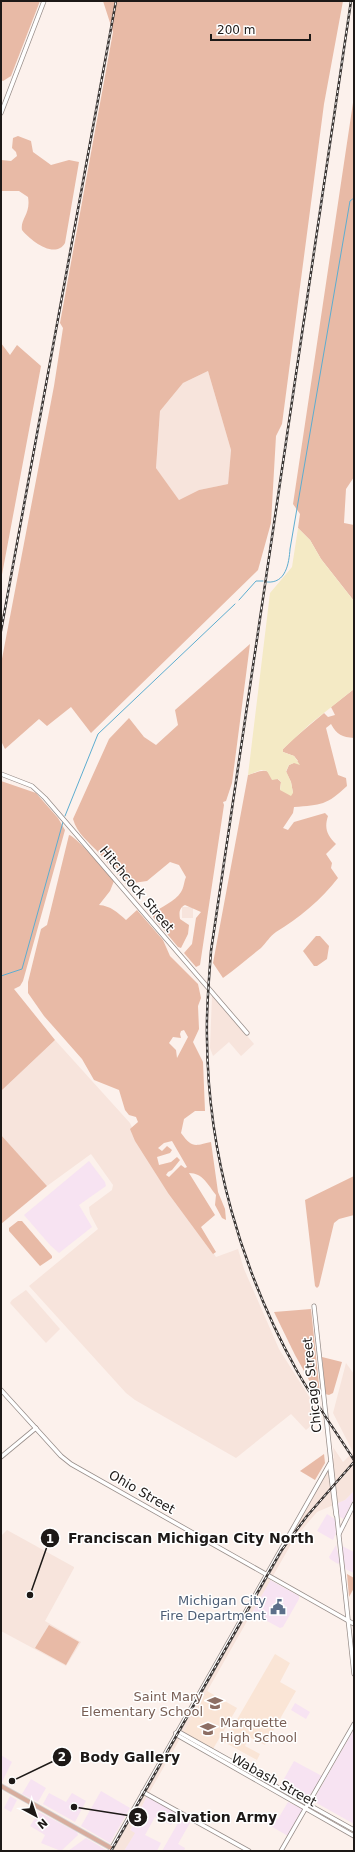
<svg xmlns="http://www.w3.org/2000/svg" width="355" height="1852" viewBox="0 0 355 1852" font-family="'DejaVu Sans',sans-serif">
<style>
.commercial{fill:#f7e3f2}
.built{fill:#f7e4dc}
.education{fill:#fae5d6}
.green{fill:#e8baa6;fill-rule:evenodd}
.sand{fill:#f4eac5}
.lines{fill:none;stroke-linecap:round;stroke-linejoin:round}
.stream{stroke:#5dadd0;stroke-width:1}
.minor-casing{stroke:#988e8a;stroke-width:5}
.major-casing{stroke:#d2d1d1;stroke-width:5.5}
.minor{stroke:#fff;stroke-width:3.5}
.major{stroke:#d7ad9e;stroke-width:4}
.rail-casing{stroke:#393432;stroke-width:2.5}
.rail{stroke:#fff;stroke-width:1;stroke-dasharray:3;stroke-linecap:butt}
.labels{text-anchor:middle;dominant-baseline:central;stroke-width:3;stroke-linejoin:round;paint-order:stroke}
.street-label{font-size:13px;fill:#1d1917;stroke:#fff}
.service-label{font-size:13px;fill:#4e5e75;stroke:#fff;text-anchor:end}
.education-label{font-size:13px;fill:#785e54;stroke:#fff;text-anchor:end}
.leader{fill:none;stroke:#1d1917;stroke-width:1.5}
.callout-dot{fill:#1d1917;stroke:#fff;stroke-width:1.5}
.mark-label{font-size:12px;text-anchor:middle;font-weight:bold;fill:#fff}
.callout-label{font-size:14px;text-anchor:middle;font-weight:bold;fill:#1d1917;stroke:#fff;stroke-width:3;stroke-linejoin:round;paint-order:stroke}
</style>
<rect width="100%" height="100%" fill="#fcf1ec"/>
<g class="commercial">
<path d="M89,1161L105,1182L106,1186L79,1205L92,1227L59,1253L50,1245L24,1215Z"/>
<path d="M354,1491V1499L344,1519L338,1516L337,1503L345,1500Z"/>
<path d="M327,1514L335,1519L336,1533L333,1540L317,1531Z"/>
<path d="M336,1545L340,1562L338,1564L330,1559L329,1557Z"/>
<path d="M342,1546L354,1552V1573L345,1569Z"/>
<path d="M270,1580L299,1596V1599L283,1627L280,1628L252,1613Z"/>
<path d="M295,1703L310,1712L306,1719L291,1710Z"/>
<path d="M354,1729V1824L313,1801Z"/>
<path d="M1,1755L12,1762L2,1782L1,1781Z"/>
<path d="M294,1761L322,1776L307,1801L280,1786Z"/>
<path d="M31,1779L46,1788L38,1802L22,1794Z"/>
<path d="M101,1791L130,1808L110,1843L81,1826Z"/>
<path d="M49,1793L66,1802L72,1793L86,1801L75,1822L43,1804Z"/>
<path d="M10,1796L17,1800L11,1812L4,1808Z"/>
<path d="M147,1796L178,1814L171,1825L155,1817L145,1835L161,1843L157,1851H124L134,1834L130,1831Z"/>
<path d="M288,1802L303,1809L288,1836L262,1821L266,1813L278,1819Z"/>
<path d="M39,1812L77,1832L78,1835L61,1851L41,1843L45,1835L30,1826Z"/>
<path d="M182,1816L191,1821L178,1844L185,1848L184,1851H162Z"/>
<path d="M86,1838L106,1850V1851H68Z"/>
</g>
<g class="built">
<path d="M208,371L231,450L228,484L199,490L179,500L156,468L160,411L183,383Z"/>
<rect x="182" y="907" width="11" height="11"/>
<path d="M212,995L254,1044L241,1056L229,1042L213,1056L210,1048Z"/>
<path d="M55,1040L130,1123L140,1145L216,1257L238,1249L244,1269L279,1349L320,1414L319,1419L306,1430L291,1414L236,1458L135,1400L126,1393L29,1286L98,1229L90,1214L89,1207L112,1190L113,1185L91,1154L47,1186L1,1135V1091Z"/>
<path d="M26,1290L60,1329L46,1343L10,1303L12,1300Z"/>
<path d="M346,1363L354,1374V1491L345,1500L317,1512L294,1539L145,1800L130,1830L135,1833L124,1851H110L334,1457L333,1447L343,1462L353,1452L333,1413Z"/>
<path d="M7,1530L74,1567V1568L45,1621L81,1642L66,1666L1,1631V1536Z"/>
</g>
<g class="education">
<path d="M275,1654L290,1663L280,1682L296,1691L265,1745L249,1737L245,1746L260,1754L257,1760L224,1742Z"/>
<path d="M207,1691L237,1708L213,1749L183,1733Z"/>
</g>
<g class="green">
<path d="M1,1H40L11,76L3,81L1,80Z"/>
<path d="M103,1H343L324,104L282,424L276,436L271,523L258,570L91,733L71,707L47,726L39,719L5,749L2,743L1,744V664L54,386L63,328L60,323L113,32ZM208,371L231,450L228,484L199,490L179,500L156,468L160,411L183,383Z"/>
<path d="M354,96V477L346,489L344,523L354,525V601L321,559L310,540L298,528L300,514L293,504Z"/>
<path d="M18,136L31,141L33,152L51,165L69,160L79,162L65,243C55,260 30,240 22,230C20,219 31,214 28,197L19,191H1V160L11,161L17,156L16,152L12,148L13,138Z"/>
<path d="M1,343L10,355L17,345L41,366L1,580Z"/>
<path d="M250,644L232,783L226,801L223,802L224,805L200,965L196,967L184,953L192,944L196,918L201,912L185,905C179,908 179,913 180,919L189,925L188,934L181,948L178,947L153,917V914C161,906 175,902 181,892C184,888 184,881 186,877L179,865L170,862L147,881L126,884C117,874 108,863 99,853C89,842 77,834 73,819L109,739L129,718L144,737L156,745L178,725L175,710Z"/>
<path d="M354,689V738C342,737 337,735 331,724L326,728L338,775L346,778L347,786C327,805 321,805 294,807L293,813L283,828L288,830L294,822L325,813L328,816C324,828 327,835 336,844L326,854L332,863L331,868L338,878C322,899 298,919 276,932C270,936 266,943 261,948C248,958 237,968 223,978L213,963L248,775C268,769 264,768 281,782L280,789L293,793L291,782L286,772L289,765L298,761L294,756L283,752V749L292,740L324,713L328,717L335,715L331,707Z"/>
<path d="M1,781L36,793L58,818L65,830L23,981L20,986L14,989L55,1040L1,1091Z"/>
<path d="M69,835C76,836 107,873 114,881L110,891L99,905C111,906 117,912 126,920L137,910L163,940L170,956L198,984L201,998L198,1006L199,1029L193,1042L203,1062L205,1111H195L184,1119L181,1133C192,1148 194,1146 211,1142L218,1192L225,1209L226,1220L222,1218L215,1205L216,1195C208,1185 203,1173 189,1173L215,1215L201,1227L216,1252L213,1254L168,1193L135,1141L130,1129L138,1122L136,1117L129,1115L125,1110L119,1090L94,1080L82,1059L44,1016L28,993V982L41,929L47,925ZM184,1030L188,1037L177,1058L176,1050L169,1043L173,1037L181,1038L180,1034L181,1031ZM172,1141L187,1167L185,1168L181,1165L169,1177L166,1175L168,1172L172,1170L180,1160L177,1157L171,1162L159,1165L157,1157L170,1153L172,1150L167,1146L162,1151L158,1148L164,1143Z"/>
<path d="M316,936H320L329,946L327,959L317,966H314L303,951Z"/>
<path d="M1,1135L47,1186L1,1224Z"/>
<path d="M354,1176V1215L339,1219L334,1223L319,1286L317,1288L315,1286L305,1200Z"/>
<path d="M18,1221H22L52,1256V1258L40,1266L9,1231V1228Z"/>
<path d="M311,1309L320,1394L318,1396L295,1355L274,1312Z"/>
<path d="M322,1357L342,1362L333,1393L329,1395L325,1394V1391Z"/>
<path d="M324,1454L325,1463L315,1480L300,1471Z"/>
<path d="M347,1574L354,1578V1588L349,1597Z"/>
<path d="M49,1625L79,1642L66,1665L35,1648Z"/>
</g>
<path class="sand" d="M298,528L310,540L321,559L354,601V689L310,724L283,749V752L294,756L300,765L294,763L289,765L286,771L291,782L293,793L291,796L280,790L281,782L278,779L272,780L267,771L261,770L248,775L270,593L292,567Z"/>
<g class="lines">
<g class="stream">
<path d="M267,582C286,584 289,563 290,549L350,201L354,198"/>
<path d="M239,600L256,581H263"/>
<path d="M65,816L98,734L235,604"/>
<path d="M1,976L22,969L63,822"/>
</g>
<defs>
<g id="minor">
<path d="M1,113L44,1"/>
<path d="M1,774L32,786L45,798L247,1033"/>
<path d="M314,1306L354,1674"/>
<path d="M1,1390L61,1456L71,1464L354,1624"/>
<path d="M1,1457L36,1428"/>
<path d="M330,1468L336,1515"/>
<path d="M339,1534L354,1504"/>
<path d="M176,1733L177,1735L354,1836"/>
<path d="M176,1733L179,1732L354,1830"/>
<path d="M143,1792L249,1851"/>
<path d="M110,1851L330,1463"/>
<path d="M281,1851L354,1724"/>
</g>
<path id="major" d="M1,1786L111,1848"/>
</defs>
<use href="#minor" class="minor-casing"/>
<use href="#major" class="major-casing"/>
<use href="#minor" class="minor"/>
<use href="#major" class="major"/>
<defs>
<g id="rail">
<path d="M351,1L211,951C209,980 206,1010 207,1039C208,1155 241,1270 297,1371C314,1401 335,1430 354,1460"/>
<path d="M1,631L116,1"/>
<path d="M111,1851L281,1551L307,1516L354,1462"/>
</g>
</defs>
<use href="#rail" class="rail-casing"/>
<use href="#rail" class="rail"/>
</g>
<defs>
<symbol id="civic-bare" viewBox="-9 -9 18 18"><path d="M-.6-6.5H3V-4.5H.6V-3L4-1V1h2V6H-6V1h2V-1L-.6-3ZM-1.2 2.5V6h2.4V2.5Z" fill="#5c6f8a" stroke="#fff" stroke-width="2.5" paint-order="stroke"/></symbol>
<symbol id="school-bare" viewBox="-9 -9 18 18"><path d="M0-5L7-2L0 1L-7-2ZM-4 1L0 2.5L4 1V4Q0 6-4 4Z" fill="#8d6e63" stroke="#fff" stroke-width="2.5" paint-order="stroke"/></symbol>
</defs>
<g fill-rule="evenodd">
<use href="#civic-bare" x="267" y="1596" width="22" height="22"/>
<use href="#school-bare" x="204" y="1692" width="22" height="22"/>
<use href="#school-bare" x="197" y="1718" width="22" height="22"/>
</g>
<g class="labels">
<g class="street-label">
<text transform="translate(137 889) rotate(50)">Hitchcock Street</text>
<text transform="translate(312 1385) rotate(-96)">Chicago Street</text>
<text transform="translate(142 1492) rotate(30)">Ohio Street</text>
<text transform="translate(274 1780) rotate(29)">Wabash Street</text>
</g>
<g class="service-label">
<text x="266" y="1600">Michigan City<tspan x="266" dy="15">Fire Department</tspan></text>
</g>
<g class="education-label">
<text x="203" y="1696">Saint Mary<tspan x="203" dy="15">Elementary School</tspan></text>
<text x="220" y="1722" text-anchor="start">Marquette<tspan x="220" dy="15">High School</tspan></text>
</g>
</g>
<path class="leader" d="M30 1595L50 1538M12 1781L62 1757M74 1807L138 1817"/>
<g class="callout-dot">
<circle cx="30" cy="1595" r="4"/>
<circle cx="12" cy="1781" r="4"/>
<circle cx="74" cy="1807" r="4"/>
<circle cx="50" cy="1538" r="10"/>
<circle cx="62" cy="1757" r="10"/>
<circle cx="138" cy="1817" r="10"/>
</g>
<g class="mark-label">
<text x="50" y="1543">1</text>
<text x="62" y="1761">2</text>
<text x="138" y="1822">3</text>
</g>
<g class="callout-label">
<text x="191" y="1543">Franciscan Michigan City North</text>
<text x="130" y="1762">Body Gallery</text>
<text x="217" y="1822">Salvation Army</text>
</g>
<rect width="355" height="1852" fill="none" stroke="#1d1917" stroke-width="4"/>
<g transform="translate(36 1816) rotate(140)" stroke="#ffffff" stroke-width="3" paint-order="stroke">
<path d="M0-3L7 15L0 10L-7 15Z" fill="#1d1917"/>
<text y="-6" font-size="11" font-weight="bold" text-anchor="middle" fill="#1d1917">N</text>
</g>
<path d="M211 34v6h99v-6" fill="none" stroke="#1d1917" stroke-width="2"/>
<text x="217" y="34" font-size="12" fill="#1d1917" stroke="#ffffff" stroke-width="3" paint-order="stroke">200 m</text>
</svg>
